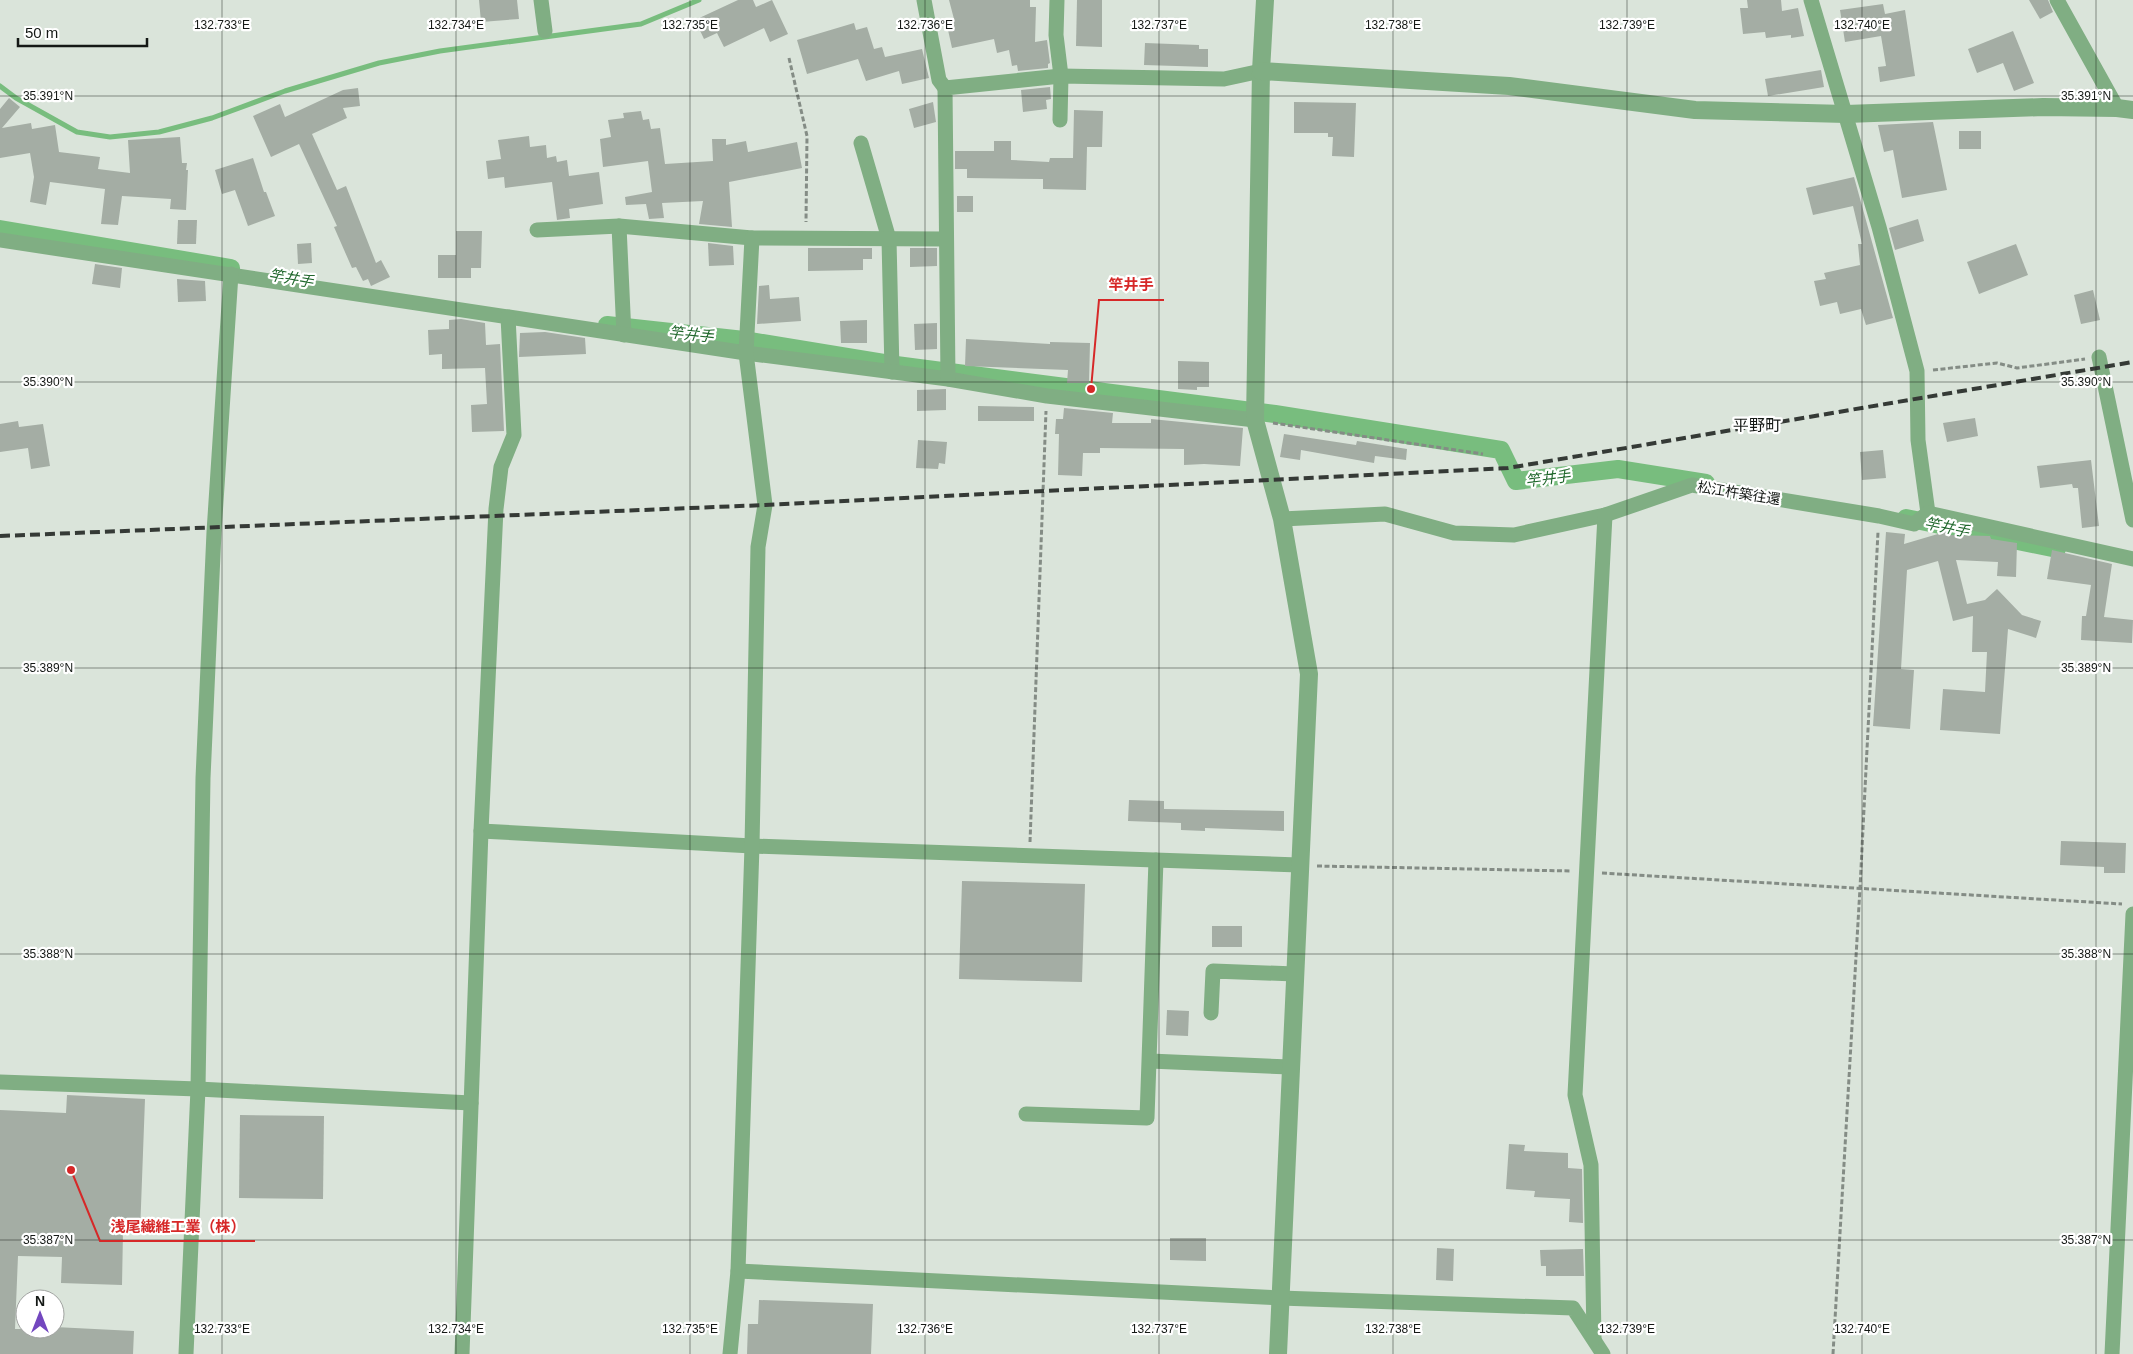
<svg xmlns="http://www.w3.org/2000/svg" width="2133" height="1354" viewBox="0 0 2133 1354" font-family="Helvetica,'Noto Sans JP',sans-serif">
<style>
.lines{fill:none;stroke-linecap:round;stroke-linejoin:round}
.stream{stroke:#78bd7e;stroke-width:5}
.canal{stroke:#78bd7e;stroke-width:18}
.building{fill:#a4ada4}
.path{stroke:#848c85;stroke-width:3;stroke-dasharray:5 2.5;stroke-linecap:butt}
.minor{stroke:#80ae83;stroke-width:15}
.tertiary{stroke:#80ae83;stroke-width:18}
.rail{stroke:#353a36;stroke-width:4;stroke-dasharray:10 5;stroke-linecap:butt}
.ticks{fill:none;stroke:#141815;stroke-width:1;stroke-opacity:0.45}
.labels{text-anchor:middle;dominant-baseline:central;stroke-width:4.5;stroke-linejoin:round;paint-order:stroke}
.street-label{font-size:14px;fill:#141815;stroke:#fff}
.water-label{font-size:15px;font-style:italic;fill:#20672c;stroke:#fff}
.quarter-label{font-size:16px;fill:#141815;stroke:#fff}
.ticks-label{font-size:12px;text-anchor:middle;fill:#141815;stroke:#fff;stroke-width:4.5;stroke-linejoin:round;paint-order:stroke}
.leader{fill:none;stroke:#d62828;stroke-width:2}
.callout-dot{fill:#d62828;stroke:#fff;stroke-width:2}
.callout-label{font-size:15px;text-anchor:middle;font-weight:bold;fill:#d62828;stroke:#fff;stroke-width:4.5;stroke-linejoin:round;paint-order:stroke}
</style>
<rect width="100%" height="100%" fill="#dae4da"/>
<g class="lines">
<path class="stream" d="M0,86L16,98L77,132L110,137L159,132L212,118L285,91L379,63L440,51L641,24L699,0"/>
<g class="canal">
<path d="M0,229L231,268"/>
<path d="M607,325L744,340L896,365L1275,414L1501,450L1516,481L1618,469L1706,483"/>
<path d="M1906,518L2057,549"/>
</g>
</g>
<g class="building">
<path d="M479,0H517L519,19L481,22Z"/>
<path d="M738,0H753L756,7L772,0L788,34L770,42L764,28L724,47L717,33L704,39L695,20Z"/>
<path d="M949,0H1030V7H1036L1035,42L1047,40L1050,63L1048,64V68L1018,71L1017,65L1012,66L1009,50L997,53L994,39L952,48L946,21L954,19Z"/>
<path d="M1077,0H1102V47L1076,46Z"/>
<path d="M1747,0H1781L1782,11L1798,8L1804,36L1791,38V35L1766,38L1765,32L1743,34L1740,8H1748Z"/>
<path d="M2029,0H2048L2053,12L2040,19Z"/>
<path d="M1883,4L1885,14L1905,10L1915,76L1880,82L1878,67L1886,66L1881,36L1845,42L1840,10Z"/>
<path d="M854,23L856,30L867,27L874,49L882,47L885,57L922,49L929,78L902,84L899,71L866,81L858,59L807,74L797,40Z"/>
<path d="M2013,31L2034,83L2014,91L2003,63L1977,73L1968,49Z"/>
<path d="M1145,43L1199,45V49H1208V67L1144,65Z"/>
<path d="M1821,70L1824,87L1768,96L1765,79Z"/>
<path d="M1050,87L1051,99L1046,100L1047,109L1023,112L1021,90Z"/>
<path d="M358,88L360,106L343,108L347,118L312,134L337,190L346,186L376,263L381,260L390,277L371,286L368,279L363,281L356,267L352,268L334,227L337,226L299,144L271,157L253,116L280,104L285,117L343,90Z"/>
<path d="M9,98L20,107L2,128L31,123L32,129L55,125L59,152L100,157L98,169L130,173L128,140L180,137L182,163H187L186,170H188L186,210L170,209L171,199L122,196L118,225L101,224L105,189L50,182L46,205L30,202L34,177L30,153L0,158V109Z"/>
<path d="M933,102L936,122L914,128L909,109Z"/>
<path d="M1294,102L1356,103L1354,157L1332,156L1333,137H1328V133H1294Z"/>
<path d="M1074,110L1103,111L1102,147H1087L1086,190L1043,189V179L967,178V169H955V151H994V141H1011V160L1049,162L1050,158H1073Z"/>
<path d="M641,111L643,120L649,119L651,129L660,128L665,164L713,161L712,139H726V145L746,141L748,152L797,142L802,168L729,182L732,227L699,224L703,201L662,203L664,218L649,219L646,204L626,205L625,197L652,192L648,161L603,167L600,139L611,137L608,120L624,118L623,113Z"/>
<path d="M1933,122L1947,190L1902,198L1893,150L1884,152L1878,125Z"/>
<rect x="1959" y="131" width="22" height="18"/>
<path d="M529,136L530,147L546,145L547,158L556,156L557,162L567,160L569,176L599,172L603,204L569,209L570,218L557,220L552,182L505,188L504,177L488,179L486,161L501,159L498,140Z"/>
<path d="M253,158L264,192H266L275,216L248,226L235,190L222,194L215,170Z"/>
<path d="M1854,177L1893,318L1866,325L1861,309L1840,314L1837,302L1820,306L1814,281L1826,279L1824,273L1860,265L1858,244H1862L1853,206L1813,215L1806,188Z"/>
<rect x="957" y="196" width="16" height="16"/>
<path d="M1918,219L1924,241L1895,250L1889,228Z"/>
<path d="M178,220H197L196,244H177Z"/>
<path d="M456,231H482L481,268H471V278H438V255H456Z"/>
<path d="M311,243L312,263L298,264L297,244Z"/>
<path d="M708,243L733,246L734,265L709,266Z"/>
<path d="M2016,244L2028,275L1979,294L1967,262Z"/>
<path d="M808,248H872V259H863V270L808,271Z"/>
<path d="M910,248H937V266L910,267Z"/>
<path d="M95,264L122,268L120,288L92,284Z"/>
<path d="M177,279L205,281L206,301L178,302Z"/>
<path d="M769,285L770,299L799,297L801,321L757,324L759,286Z"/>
<path d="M2093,290L2100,320L2081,324L2074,295Z"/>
<path d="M461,319L485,323L486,345L500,344L504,431L472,432L471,405L487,404L485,368L442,369V354L429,355L428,330L449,329V320Z"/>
<path d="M867,320V343H841L840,321Z"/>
<path d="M937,323V349L915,350L914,324Z"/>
<path d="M545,332L585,338L586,354L519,357L520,333Z"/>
<path d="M966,339L1050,344V342L1090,343L1089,383H1067L1068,370L965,366Z"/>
<path d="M1178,361L1209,362V387H1197V390L1178,389Z"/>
<path d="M946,389V410L917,411V390Z"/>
<path d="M978,406L1034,407V421H978Z"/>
<path d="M1064,408L1113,413L1112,423H1151V419L1243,428L1240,466L1204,464L1184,465V449L1100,448V453H1083L1082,476L1058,475L1059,434H1055L1056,419H1063Z"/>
<path d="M1975,418L1978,436L1947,442L1943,423Z"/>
<path d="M18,421L19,427L43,424L50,466L31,469L28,448L0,452V424Z"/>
<path d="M1284,434L1356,445L1357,441L1407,449L1406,460L1375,456L1374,463L1301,450L1300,460L1280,457Z"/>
<path d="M918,440L947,442L945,464L939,463L938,469L916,468Z"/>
<path d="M1883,450L1886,478L1862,480L1860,452Z"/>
<path d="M2091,460L2099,526L2082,528L2078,488H2073L2072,484L2040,488L2037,466Z"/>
<path d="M1948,531L1949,535L1990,536L1991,539L2017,543L2016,577L1997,576L1998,562L1956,560L1967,604L1985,600L1997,589L2022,615L2041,621L2036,638L2008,629L2000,734L1940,730L1943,689L1985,692L1987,652H1972L1973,616L1953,621L1938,561L1907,570L1901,669L1914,670L1910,729L1873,726L1886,532L1905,534L1904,544Z"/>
<path d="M2052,550L2112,564L2104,617L2133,620L2132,643L2081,640L2082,616H2086L2091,585L2047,579Z"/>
<path d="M1129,800L1164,801V809L1284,811V831L1205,828V831L1181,830V823L1128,821Z"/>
<path d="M2061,841L2126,843L2125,873H2104V867L2060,865Z"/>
<path d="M962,881L1085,884L1082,982L959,979Z"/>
<rect x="1212" y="926" width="30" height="21"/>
<path d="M1167,1010L1189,1011L1188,1036L1166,1035Z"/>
<path d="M67,1095L145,1099L140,1233L123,1232L122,1285L61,1283L62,1257L18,1256L15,1329H55V1327L134,1331L133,1354H0V1110L66,1113Z"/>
<path d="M240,1115L324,1116L323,1199L239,1198Z"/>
<path d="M1509,1144L1525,1145L1524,1151L1568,1153V1168L1582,1169L1583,1223L1569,1222L1570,1199L1534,1197L1535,1191L1506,1189Z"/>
<path d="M1170,1238H1206V1261L1170,1260Z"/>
<path d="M1437,1248L1454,1249L1453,1281L1436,1280Z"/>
<path d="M1583,1249L1584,1276H1546V1266H1541L1540,1250Z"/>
<path d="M759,1300L873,1304L871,1354H747L748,1324H758Z"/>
</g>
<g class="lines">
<g class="path">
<path d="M789,58L807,136L806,222"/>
<path d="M1933,370L1997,363L2017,368L2085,359"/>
<path d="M1273,423L1483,454"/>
<path d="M1030,842L1046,411"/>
<path d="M1317,866L1571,871"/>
<path d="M1602,873L2122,904"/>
<path d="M1833,1354L1860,888L1878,532"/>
</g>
<g class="minor">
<path d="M541,0L545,31"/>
<path d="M924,0L939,80L945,88"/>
<path d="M1057,0L1056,35L1061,76L1060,120"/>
<path d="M1811,0L1879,227L1917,371L1918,440L1928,513"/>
<path d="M2057,0L2117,108"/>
<path d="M861,143L889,239L892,372"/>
<path d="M619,226L624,335"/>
<path d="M537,230L619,226L752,238L946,239"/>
<path d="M0,240L746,353L948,379L1047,396L1255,420"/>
<path d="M2099,357L2133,520"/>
<path d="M948,379L945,88L1061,76L1224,79L1261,71"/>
<path d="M1282,519L1385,514L1454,533L1514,535L1605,515L1692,485L1879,516L1914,524L1928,513L2133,559"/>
<path d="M481,831L752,846L1299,865"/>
<path d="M1211,1013L1213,971L1295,974"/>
<path d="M1150,1061L1290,1067"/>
<path d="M0,1082L198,1089L471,1103"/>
<path d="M1026,1114L1147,1118L1156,860"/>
<path d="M738,1271L1280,1298L1573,1308L1603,1354"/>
<path d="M1594,1339L1591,1165L1575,1095L1605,515"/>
<path d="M186,1354L198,1089L203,778L214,532L231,274"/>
<path d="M462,1354L481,831L496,509L501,467L514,435L508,317"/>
<path d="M730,1354L738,1271L752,846L758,547L765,505L746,353L752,238"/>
<path d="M2112,1354L2133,914"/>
</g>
<g class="tertiary">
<path d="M1265,0L1261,71L1255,420L1282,519L1309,674L1278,1354"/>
<path d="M1261,71L1509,86L1695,110L1846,114L2043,107L2117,108L2133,110"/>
</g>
<path class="rail" d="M0,536L765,505L1508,468L2133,362"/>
</g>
<path class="ticks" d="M222,0V1354M456,0V1354M690,0V1354M925,0V1354M1159,0V1354M1393,0V1354M1627,0V1354M1862,0V1354M2096,0V1354M0,96H2133M0,382H2133M0,668H2133M0,954H2133M0,1240H2133"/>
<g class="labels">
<g class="street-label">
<text transform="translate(1739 493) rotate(9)">松江杵築往還</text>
</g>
<g class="water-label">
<text transform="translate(291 278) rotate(10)">竿井手</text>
<text transform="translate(691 334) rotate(6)">竿井手</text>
<text transform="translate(1548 478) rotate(-7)">竿井手</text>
<text transform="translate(1947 527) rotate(12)">竿井手</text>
</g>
<g class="quarter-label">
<text x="1757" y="425">平野町</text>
</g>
</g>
<g class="ticks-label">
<text x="222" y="29">132.733°E</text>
<text x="456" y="29">132.734°E</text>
<text x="690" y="29">132.735°E</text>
<text x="925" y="29">132.736°E</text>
<text x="1159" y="29">132.737°E</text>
<text x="1393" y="29">132.738°E</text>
<text x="1627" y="29">132.739°E</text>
<text x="1862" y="29">132.740°E</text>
<text x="48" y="100">35.391°N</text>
<text x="2086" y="100">35.391°N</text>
<text x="48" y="386">35.390°N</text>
<text x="2086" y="386">35.390°N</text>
<text x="48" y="672">35.389°N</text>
<text x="2086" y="672">35.389°N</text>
<text x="48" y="958">35.388°N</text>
<text x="2086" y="958">35.388°N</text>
<text x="48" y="1244">35.387°N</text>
<text x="2086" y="1244">35.387°N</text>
<text x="222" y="1333">132.733°E</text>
<text x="456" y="1333">132.734°E</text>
<text x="690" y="1333">132.735°E</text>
<text x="925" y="1333">132.736°E</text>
<text x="1159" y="1333">132.737°E</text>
<text x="1393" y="1333">132.738°E</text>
<text x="1627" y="1333">132.739°E</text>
<text x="1862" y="1333">132.740°E</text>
</g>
<path class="leader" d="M1091 389L1099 300H1164M71 1170L100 1241H255"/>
<g class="callout-dot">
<circle cx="1091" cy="389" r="5"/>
<circle cx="71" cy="1170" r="5"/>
</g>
<g class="callout-label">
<text x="1131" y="290">竿井手</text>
<text x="178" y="1232">浅尾繊維工業（株）</text>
</g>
<g transform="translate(40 1314)"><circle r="24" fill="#ffffff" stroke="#a1a3a1"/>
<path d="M0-4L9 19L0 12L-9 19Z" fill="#7347bf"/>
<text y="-8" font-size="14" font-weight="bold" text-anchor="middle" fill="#141815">N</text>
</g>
<path d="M18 38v8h129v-8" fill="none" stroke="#141815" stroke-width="2.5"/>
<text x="25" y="38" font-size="15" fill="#141815" stroke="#ffffff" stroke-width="4" paint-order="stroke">50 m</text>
</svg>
